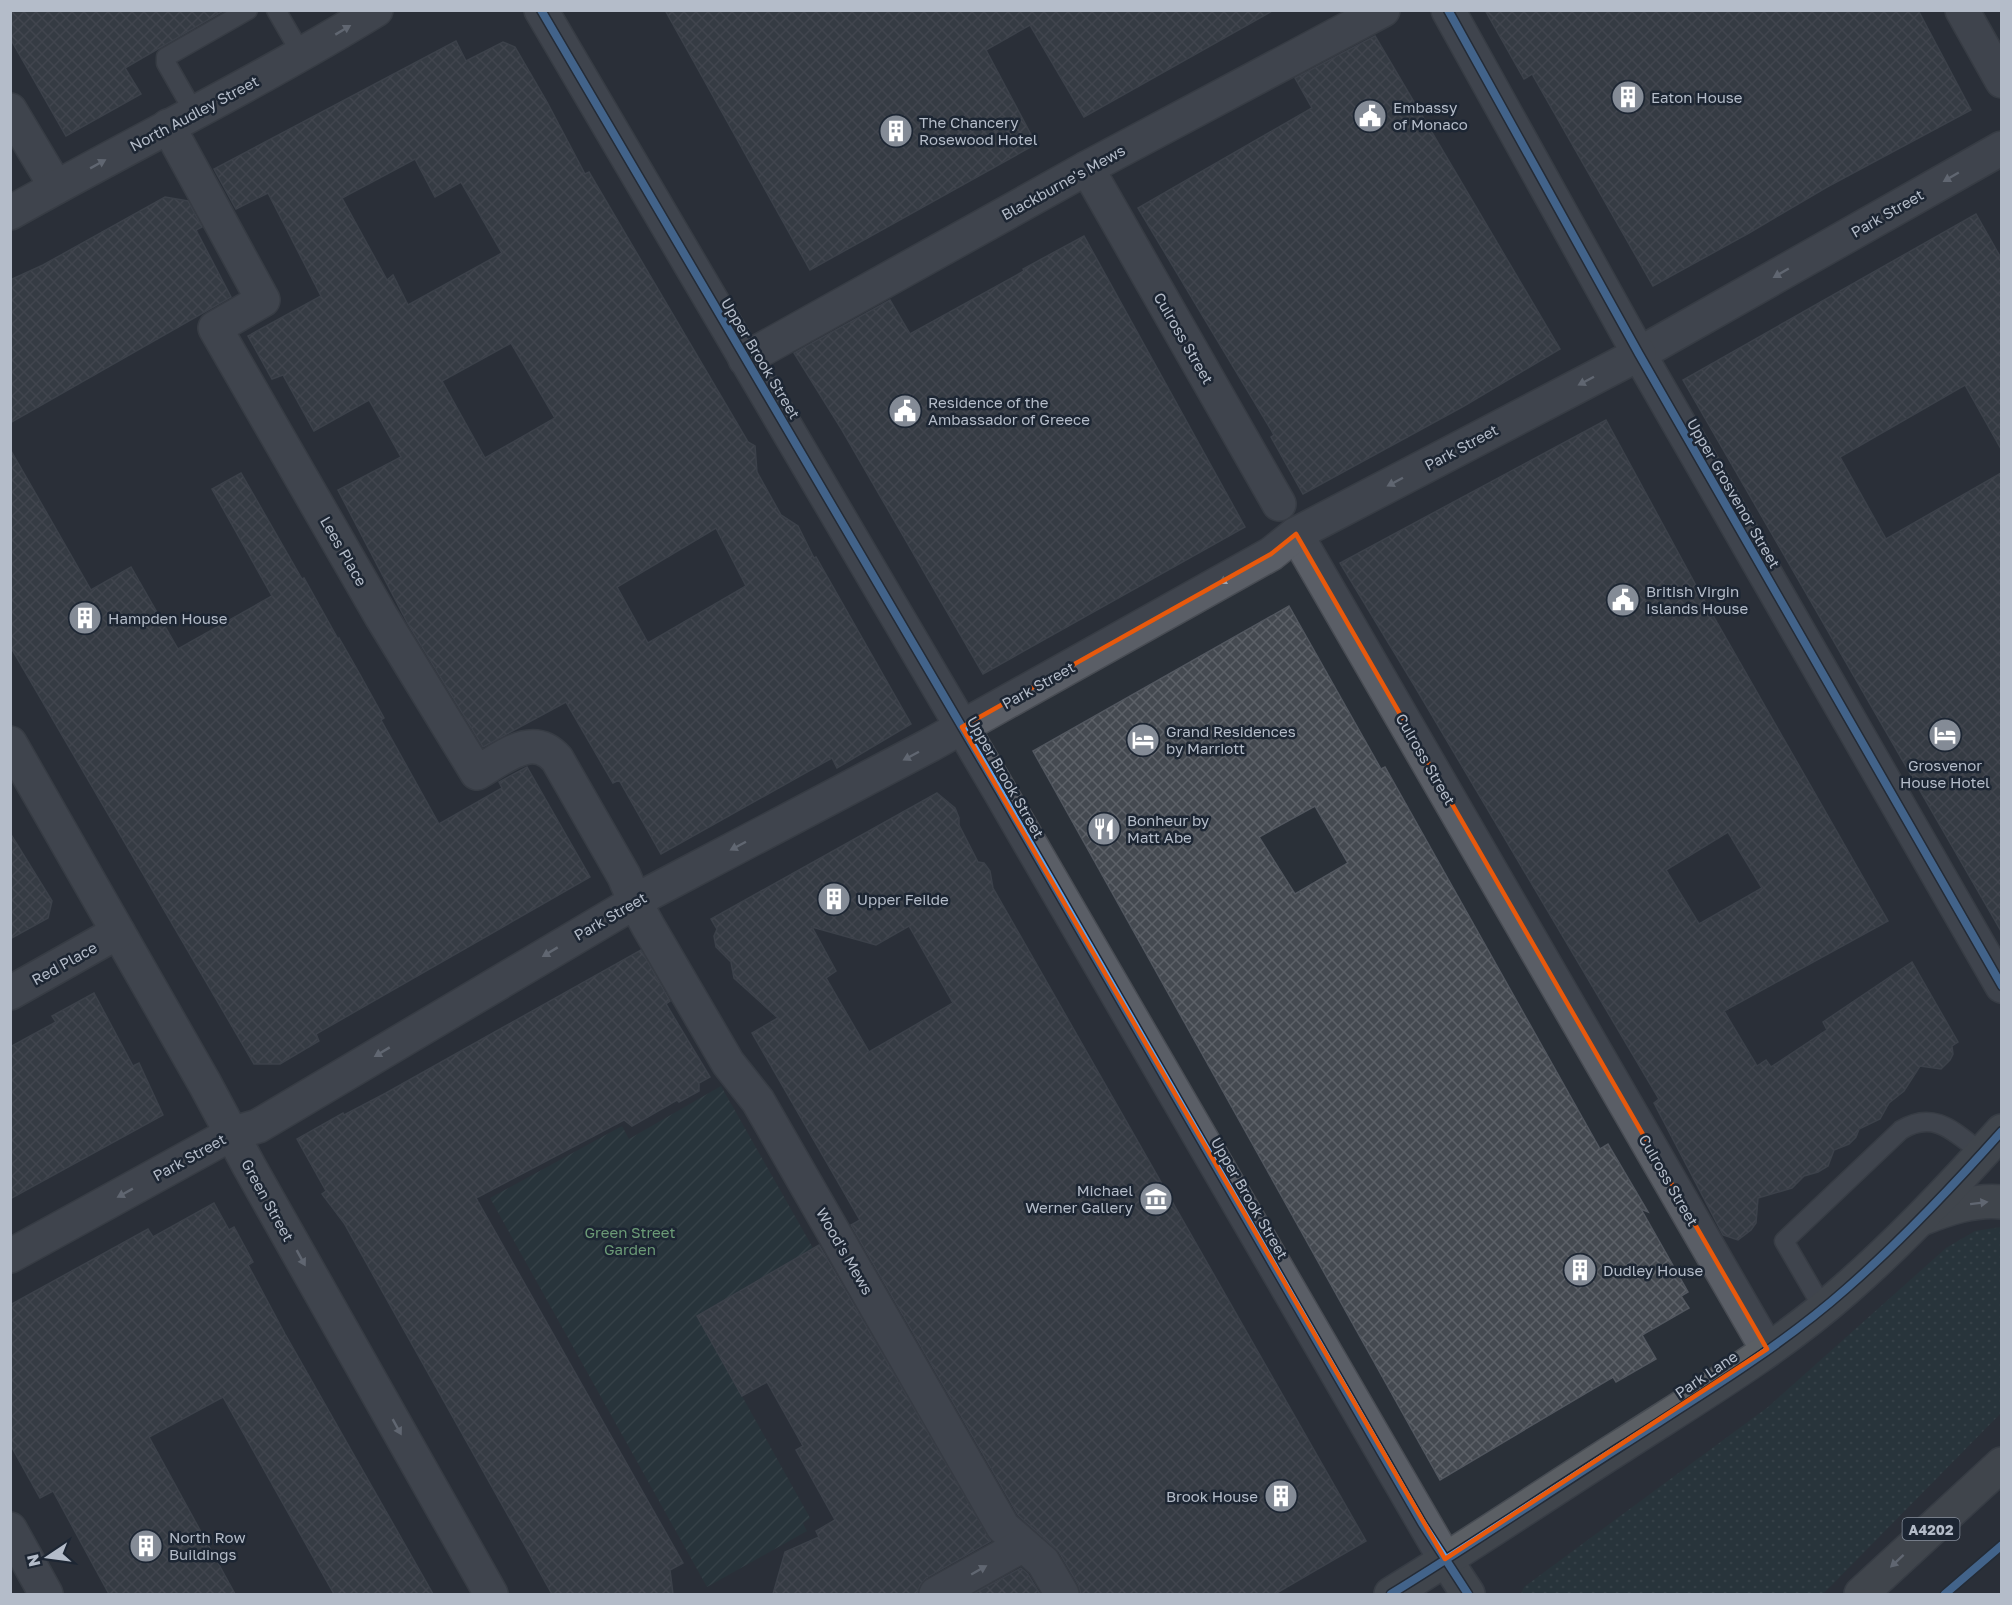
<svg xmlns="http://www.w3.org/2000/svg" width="2012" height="1605" viewBox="0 0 2012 1605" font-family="'Golos Text',sans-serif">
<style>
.grass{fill:url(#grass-dots)}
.garden{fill:url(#garden-furrows)}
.building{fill:url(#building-cross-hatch);stroke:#52575f;stroke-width:1.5;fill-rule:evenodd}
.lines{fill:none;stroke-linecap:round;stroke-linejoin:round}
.service-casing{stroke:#484c53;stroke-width:21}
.minor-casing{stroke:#484c53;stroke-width:36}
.tertiary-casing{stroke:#484c53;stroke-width:36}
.trunk-casing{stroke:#474c53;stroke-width:36}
.service{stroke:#5a5e66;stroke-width:18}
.minor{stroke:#5a5e66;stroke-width:33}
.tertiary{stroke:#5a5e66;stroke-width:33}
.trunk{stroke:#5b5f64;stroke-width:33}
.cycleway-casing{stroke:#1d2633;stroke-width:11}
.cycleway{stroke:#60a3ed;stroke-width:8}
.oneway{fill:#a2a9b5}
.marked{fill:none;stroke:#e8590c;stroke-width:4.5;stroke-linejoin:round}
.labels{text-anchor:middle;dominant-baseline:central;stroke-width:5;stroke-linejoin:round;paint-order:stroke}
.shield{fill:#1d2633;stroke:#878f9c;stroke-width:1.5}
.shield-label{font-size:14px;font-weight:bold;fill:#b4bcc9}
.poi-label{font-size:15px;fill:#b4bcc9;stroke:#1d2633;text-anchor:start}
.street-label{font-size:15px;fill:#b4bcc9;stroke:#1d2633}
.park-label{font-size:15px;fill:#6b9a76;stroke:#1d2633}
</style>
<defs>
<pattern id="grass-dots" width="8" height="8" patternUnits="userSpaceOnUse" patternTransform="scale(1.5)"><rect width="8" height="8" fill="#273a3e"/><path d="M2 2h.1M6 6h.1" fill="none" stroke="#445559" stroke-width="1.8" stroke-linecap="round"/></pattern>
<pattern id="garden-furrows" width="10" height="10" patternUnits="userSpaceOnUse" patternTransform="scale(1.5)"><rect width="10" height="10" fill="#273a3e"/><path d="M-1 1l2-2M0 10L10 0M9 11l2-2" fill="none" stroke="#445559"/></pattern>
<pattern id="building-cross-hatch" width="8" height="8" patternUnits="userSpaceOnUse" patternTransform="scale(1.5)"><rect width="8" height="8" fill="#444950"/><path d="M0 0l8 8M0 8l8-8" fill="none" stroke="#5d6168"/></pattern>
</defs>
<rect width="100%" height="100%" fill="#2a3038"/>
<path class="grass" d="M2001,1227V1413L1823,1594H1521L1524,1587L1768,1407L1946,1248L1975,1231Z"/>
<path class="garden" d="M721,1086L813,1248L698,1317L810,1518L803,1523L807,1531L707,1587L490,1198L622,1126L629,1139Z"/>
<g class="building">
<path d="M10,10H225L125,68L141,94L66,136L10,38Z"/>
<path d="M665,10H1274L1084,117L1030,25L986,50L1036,144L810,270Z"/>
<path d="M1485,10H1918L1971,110L1827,187L1749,233L1653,286L1532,74L1524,79Z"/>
<path d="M1375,36L1560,349L1464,406L1303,494L1271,437L1274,435L1138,208L1312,108L1295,78Z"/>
<path d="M456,41L466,61L503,42L515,47L547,102L585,174L589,172L748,442L755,446L757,472L781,515L798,526L814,558L816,557L911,724L837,768L832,758L661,854L619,780L613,783L566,702L483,747L408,624L338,490L401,457L369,400L314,431L283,375L272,379L248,336L321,296L268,193L236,209L214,169ZM415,159L435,197L461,182L502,253L408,305L393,275L387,280L342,198ZM511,343L555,418L485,458L442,381ZM716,528L746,586L648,643L617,587Z"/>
<path d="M165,197L188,201L202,227L196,230L231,297L10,423V280L43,265Z"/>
<path d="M1976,214L2001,258V449L1965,385L1840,457L1886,539L2001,473V931L1683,380Z"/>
<path d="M1084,236L1245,527L983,674L842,430L794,353L890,300L910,334L1024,271L1023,269Z"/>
<path d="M1606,420L1699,591L1888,921L1724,1011L1757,1066L1766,1060L1771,1067L1827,1030L1823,1022L1912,962L1958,1042L1952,1046L1953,1054L1950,1060L1941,1069L1920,1066L1904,1091L1889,1103L1880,1119L1859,1129L1856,1137L1849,1144L1834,1150L1828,1166L1818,1172L1804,1176L1792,1188L1758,1198L1756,1223L1751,1230L1738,1240L1723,1235L1654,1103L1659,1099L1414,685L1340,563ZM1728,832L1762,888L1699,924L1666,870Z"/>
<path d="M10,449L91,590L131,567L178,649L272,596L212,489L241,473L302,579L304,578L338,639L339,638L358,671L384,718L381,720L439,824L502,788L499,782L527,767L590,877L316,1034L319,1041L280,1064H254L10,646Z"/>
<path d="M1289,606L1381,769L1385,767L1600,1149L1608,1144L1648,1212L1641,1209L1688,1292L1681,1296L1689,1308L1642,1335L1656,1359L1616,1382L1613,1377L1440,1480L1033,751ZM1315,806L1348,863L1295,894L1259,837Z"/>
<path d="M937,793L955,808L959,818V825L978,862L984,863L990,871L993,888L1366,1541L1275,1594H1081L1078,1584L1059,1552L1018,1515L851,1225L860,1220L752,1033L778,1018L734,978L731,962L716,947L714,936L717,929L711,919ZM909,926L953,1003L869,1052L826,978L836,971L812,927L876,945Z"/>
<path d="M10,833L52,901L48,918L10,939Z"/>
<path d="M641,950L670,1001L666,1004L710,1077L699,1083V1091L679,1102L677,1100L632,1126L624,1120L476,1198L683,1563L670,1570L673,1594H552L344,1223L322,1194L326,1191L297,1139L343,1113L344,1115L386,1093Z"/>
<path d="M94,993L133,1066L139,1063L163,1115L10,1199V1047L56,1022L52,1016Z"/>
<path d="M214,1203L229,1230L234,1227L253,1262L248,1265L285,1334L433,1594H334L223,1397L149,1437L235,1594H109L53,1491L40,1498L10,1444V1305L148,1229L153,1237Z"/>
<path d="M819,1245L991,1541L926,1578L920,1585L917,1594H773L785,1552L819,1537L816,1531L835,1520L796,1450L803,1446L767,1382L742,1396L697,1316Z"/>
<path d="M1021,1568L1028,1574L1040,1594H973Z"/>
</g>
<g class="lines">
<defs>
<g id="service">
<path d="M276,10L302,55"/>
<path d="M194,112L166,63V57L248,10"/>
<path d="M1823,1308L1784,1241L1901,1130C1935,1109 1955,1133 1982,1153"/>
</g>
<g id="minor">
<path d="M1962,10L2002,81"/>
<path d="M10,110L56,187"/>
<path d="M168,126L263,300L215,328L381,616L477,773C503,758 532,731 557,759L624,876L635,902L648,926L728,1063L758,1101L1003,1527L1043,1562L1062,1594"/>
<path d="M1087,168L1279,504"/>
<path d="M1639,354L2002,148"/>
<path d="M745,359L1087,168L1383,10"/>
<path d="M1296,534L1767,1349"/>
<path d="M10,743L205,1084L249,1166L491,1594"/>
<path d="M10,993L118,932"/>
<path d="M10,1529L46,1594"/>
<path d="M936,1594L1023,1545"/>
</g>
<g id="tertiary">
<path d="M541,10L999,790L1445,1559"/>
<path d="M1448,10L1639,354L2002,986"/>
<path d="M10,213C132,144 257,83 376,10"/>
<path d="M10,1256L231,1134L258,1126L650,893L930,745L1271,554L1296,534L1639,354"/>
</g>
<g id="trunk">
<path d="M1921,1219C1946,1209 1974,1199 2002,1202"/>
<path d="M1445,1559L1468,1594"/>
<path d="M1391,1594C1469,1546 1546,1494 1623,1445C1699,1396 1778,1349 1846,1289C1901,1241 1953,1186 2002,1131"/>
<path d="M1861,1594L2002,1464"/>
</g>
</defs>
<use href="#service" class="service-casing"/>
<use href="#minor" class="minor-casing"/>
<use href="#tertiary" class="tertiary-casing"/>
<use href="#trunk" class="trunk-casing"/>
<use href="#service" class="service"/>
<use href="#minor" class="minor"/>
<use href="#tertiary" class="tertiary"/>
<use href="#trunk" class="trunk"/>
<defs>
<g id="cycleway">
<path d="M541,10L999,790L1422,1523L1468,1594"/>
<path d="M1448,10L1639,354L2002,986"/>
<path d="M1391,1594C1469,1546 1546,1494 1623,1445C1699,1396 1778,1349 1846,1289C1901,1241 1953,1186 2002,1131"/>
<path d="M1945,1594L2002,1545"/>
</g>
</defs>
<use href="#cycleway" class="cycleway-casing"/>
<use href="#cycleway" class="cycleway"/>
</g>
<defs><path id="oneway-solid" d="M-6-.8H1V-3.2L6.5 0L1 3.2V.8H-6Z" transform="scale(1.5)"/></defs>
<g class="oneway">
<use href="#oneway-solid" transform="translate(343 30) rotate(-31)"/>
<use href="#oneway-solid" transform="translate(98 164) rotate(-29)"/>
<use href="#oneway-solid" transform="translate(1951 177) rotate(150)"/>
<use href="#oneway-solid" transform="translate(1781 273) rotate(150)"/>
<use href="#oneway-solid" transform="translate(1586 381) rotate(152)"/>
<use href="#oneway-solid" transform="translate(1395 482) rotate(152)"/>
<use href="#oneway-solid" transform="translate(1227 579) rotate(151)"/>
<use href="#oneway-solid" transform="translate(911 756) rotate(152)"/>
<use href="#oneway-solid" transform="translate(738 846) rotate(152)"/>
<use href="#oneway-solid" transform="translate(550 952) rotate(149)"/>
<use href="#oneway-solid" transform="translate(382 1052) rotate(149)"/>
<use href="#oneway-solid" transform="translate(125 1193) rotate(151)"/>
<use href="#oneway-solid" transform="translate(1979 1203) rotate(-7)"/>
<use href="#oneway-solid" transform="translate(301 1258) rotate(61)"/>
<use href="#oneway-solid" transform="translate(397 1427) rotate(61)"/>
<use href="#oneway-solid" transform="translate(1897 1561) rotate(137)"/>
<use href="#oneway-solid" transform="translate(979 1570) rotate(-30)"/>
</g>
<path d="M0 0H2012V1605H0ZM1296,534L1767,1349L1445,1559L962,727L1271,554Z" fill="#2a3038" fill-opacity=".55" fill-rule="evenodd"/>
<path class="marked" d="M1296,534L1767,1349L1445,1559L962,727L1271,554Z"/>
<defs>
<symbol id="building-disc" viewBox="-11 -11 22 22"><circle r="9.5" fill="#848b96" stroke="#1d2633"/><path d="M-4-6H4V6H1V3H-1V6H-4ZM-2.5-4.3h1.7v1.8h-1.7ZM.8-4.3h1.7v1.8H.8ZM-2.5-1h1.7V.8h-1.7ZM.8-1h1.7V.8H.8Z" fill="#fff"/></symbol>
<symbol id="civic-disc" viewBox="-11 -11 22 22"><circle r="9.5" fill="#848b96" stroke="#1d2633"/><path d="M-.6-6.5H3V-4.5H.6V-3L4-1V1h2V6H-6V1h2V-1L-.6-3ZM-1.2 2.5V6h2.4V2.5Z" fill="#fff"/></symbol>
<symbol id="hotel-disc" viewBox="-11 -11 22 22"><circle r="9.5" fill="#848b96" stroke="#1d2633"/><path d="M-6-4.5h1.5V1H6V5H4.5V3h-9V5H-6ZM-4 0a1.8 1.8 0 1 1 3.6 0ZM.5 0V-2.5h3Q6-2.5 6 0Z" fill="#fff"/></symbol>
<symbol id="restaurant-disc" viewBox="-11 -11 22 22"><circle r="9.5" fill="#848b96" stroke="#1d2633"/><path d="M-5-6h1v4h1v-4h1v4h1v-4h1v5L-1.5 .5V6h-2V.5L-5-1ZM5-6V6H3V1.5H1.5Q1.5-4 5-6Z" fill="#fff"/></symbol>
<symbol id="museum-disc" viewBox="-11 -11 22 22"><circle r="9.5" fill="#848b96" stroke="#1d2633"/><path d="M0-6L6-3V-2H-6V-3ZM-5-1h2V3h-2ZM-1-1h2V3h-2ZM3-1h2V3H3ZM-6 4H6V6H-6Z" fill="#fff"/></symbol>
</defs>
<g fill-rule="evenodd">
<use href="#building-disc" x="1609" y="78" width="38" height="38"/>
<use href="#civic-disc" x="1351" y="97" width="38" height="38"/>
<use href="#building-disc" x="877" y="112" width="38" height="38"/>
<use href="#civic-disc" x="886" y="392" width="38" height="38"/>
<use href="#civic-disc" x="1604" y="581" width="38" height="38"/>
<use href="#building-disc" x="66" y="599" width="38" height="38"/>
<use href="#hotel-disc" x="1926" y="716" width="38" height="38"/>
<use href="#hotel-disc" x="1124" y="721" width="38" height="38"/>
<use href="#restaurant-disc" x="1085" y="810" width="38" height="38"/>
<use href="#building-disc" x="815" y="880" width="38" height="38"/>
<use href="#museum-disc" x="1137" y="1180" width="38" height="38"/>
<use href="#building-disc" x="1561" y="1251" width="38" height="38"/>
<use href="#building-disc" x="1262" y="1477" width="38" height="38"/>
<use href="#building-disc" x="127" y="1527" width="38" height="38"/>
</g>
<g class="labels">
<rect class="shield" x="1902.5" y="1518" width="57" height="22" rx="4.5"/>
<g class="shield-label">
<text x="1931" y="1529">A4202</text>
</g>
<g class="poi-label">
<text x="1651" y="97">Eaton House</text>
<text x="1393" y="107">Embassy<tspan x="1393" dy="17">of Monaco</tspan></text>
<text x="919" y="122">The Chancery<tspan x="919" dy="17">Rosewood Hotel</tspan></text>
<text x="928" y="402">Residence of the<tspan x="928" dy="17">Ambassador of Greece</tspan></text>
<text x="1646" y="591">British Virgin<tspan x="1646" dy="17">Islands House</tspan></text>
<text x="108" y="618">Hampden House</text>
<text x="1166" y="731">Grand Residences<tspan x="1166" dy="17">by Marriott</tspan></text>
<text x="1945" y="765" text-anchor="middle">Grosvenor<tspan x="1945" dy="17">House Hotel</tspan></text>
<text x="1127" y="820">Bonheur by<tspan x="1127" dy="17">Matt Abe</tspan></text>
<text x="857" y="899">Upper Feilde</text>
<text x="1133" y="1190" text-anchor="end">Michael<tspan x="1133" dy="17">Werner Gallery</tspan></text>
<text x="1603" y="1270">Dudley House</text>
<text x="1258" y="1496" text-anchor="end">Brook House</text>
<text x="169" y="1537">North Row<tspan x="169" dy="17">Buildings</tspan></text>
</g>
<g class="street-label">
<text transform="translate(194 113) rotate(-28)">North Audley Street</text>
<text transform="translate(1063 182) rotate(-29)">Blackburne's Mews</text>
<text transform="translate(1887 213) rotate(-30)">Park Street</text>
<text transform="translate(1184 338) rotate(60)">Culross Street</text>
<text transform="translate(761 358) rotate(59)">Upper Brook Street</text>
<text transform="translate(1461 447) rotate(-28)">Park Street</text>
<text transform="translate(1734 493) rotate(60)">Upper Grosvenor Street</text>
<text transform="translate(344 551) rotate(60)">Lees Place</text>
<text transform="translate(1038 685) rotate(-29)">Park Street</text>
<text transform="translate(1426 759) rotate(60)">Culross Street</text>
<text transform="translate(1006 777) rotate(60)">Upper Brook Street</text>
<text transform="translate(610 916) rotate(-30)">Park Street</text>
<text transform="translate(64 963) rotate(-29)">Red Place</text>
<text transform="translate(189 1157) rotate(-29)">Park Street</text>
<text transform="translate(1669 1180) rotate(60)">Culross Street</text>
<text transform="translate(1250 1198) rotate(60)">Upper Brook Street</text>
<text transform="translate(268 1200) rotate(61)">Green Street</text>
<text transform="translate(845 1251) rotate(60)">Wood's Mews</text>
<text transform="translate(1706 1374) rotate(-34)">Park Lane</text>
</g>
<g class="park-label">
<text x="630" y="1232">Green Street<tspan x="630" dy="17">Garden</tspan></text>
</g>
</g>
<rect width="2012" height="1605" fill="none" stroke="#b4bcc9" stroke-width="24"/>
<g transform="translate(48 1557) rotate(257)" stroke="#1d2633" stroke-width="4.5" paint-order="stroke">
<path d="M0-4.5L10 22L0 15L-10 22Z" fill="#b4bcc9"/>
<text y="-9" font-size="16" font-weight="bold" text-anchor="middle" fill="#b4bcc9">N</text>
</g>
</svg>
